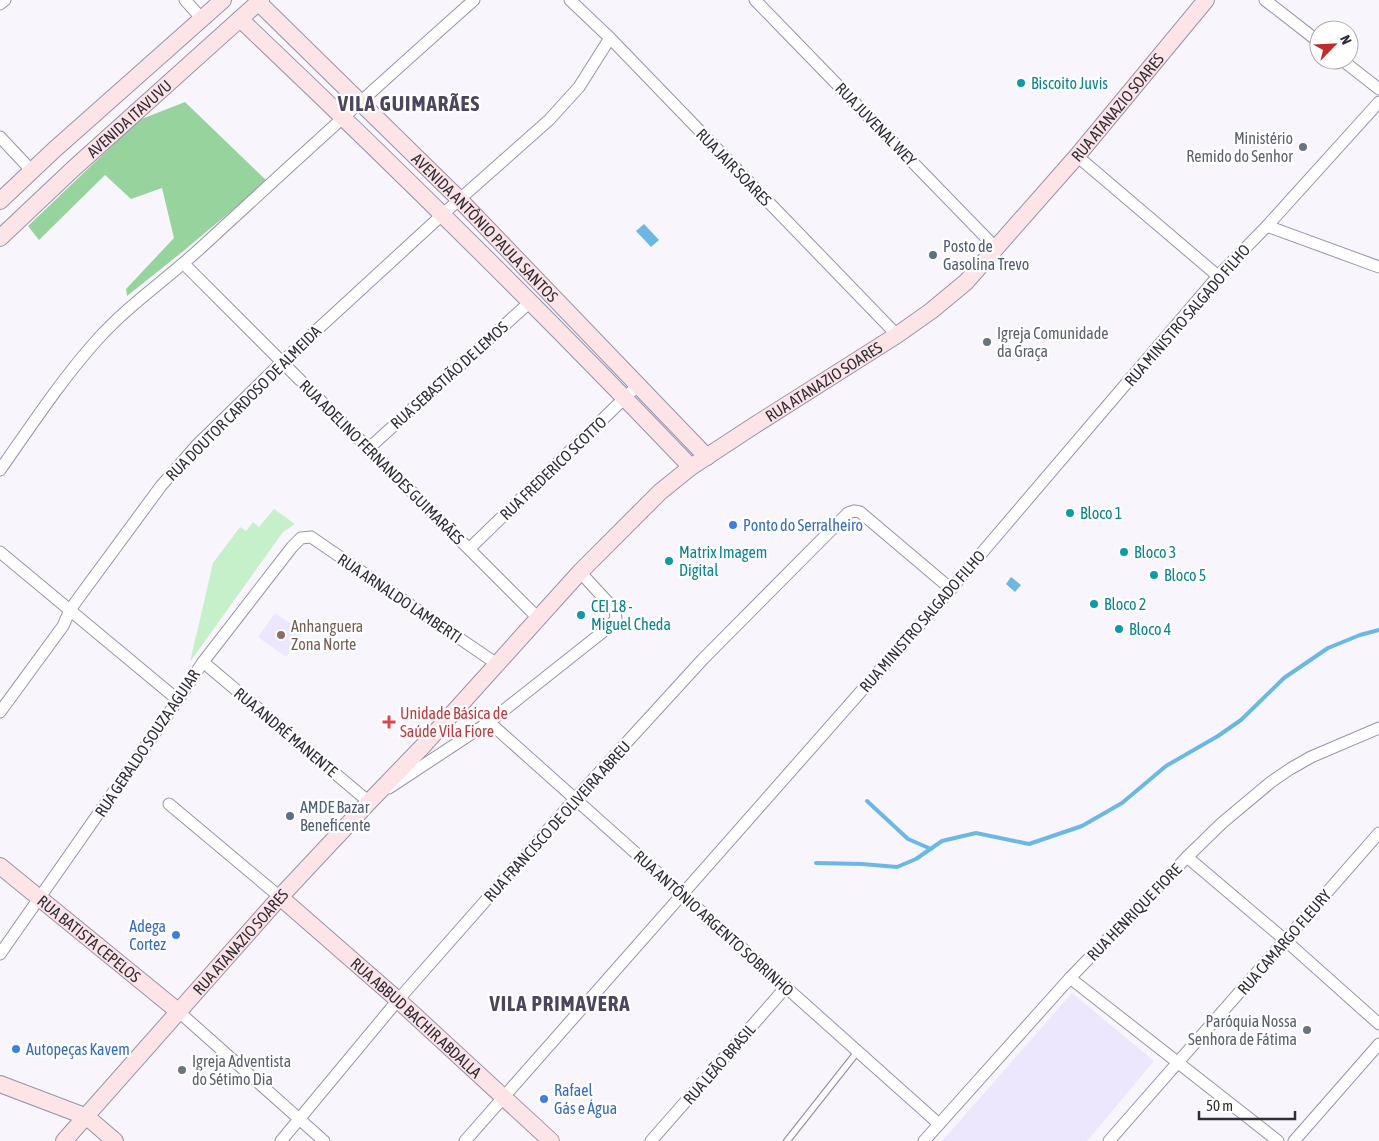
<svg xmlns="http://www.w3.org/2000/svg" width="1379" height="1141" viewBox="0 0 1379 1141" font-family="'Asap Condensed',sans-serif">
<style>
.built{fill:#ece7fd}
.green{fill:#c6f0c9}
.forest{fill:#97d49d}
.water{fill:#6cb8e5}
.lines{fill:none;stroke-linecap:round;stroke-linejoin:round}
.stream{stroke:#6cb8e5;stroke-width:4}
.lane-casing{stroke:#9892ad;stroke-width:8}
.street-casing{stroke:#9892ad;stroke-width:13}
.secondary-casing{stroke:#9892ad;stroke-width:18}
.lane{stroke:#fff;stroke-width:5.5}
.street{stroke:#fff;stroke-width:11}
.secondary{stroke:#fde5e7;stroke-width:16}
.culture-dot{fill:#0f9aa8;stroke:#fff;stroke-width:2}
.worship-dot{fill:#6b7280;stroke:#fff;stroke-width:2}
.service-dot{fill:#5c6f8a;stroke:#fff;stroke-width:2}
.shop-dot{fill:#3f7fe0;stroke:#fff;stroke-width:2}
.education-dot{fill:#8d6e63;stroke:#fff;stroke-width:2}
.health-dot{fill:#e0444e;stroke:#fff;stroke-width:2}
.labels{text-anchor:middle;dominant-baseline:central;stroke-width:4.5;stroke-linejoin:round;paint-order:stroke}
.culture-label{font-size:16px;fill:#0d838f;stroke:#fff;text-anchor:start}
.street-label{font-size:16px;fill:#2f2d38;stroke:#fff}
.worship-label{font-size:16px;fill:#5b616d;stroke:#fff;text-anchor:end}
.service-label{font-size:16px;fill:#4e5e75;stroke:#fff;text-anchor:start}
.shop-label{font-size:16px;fill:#366cbe;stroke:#fff;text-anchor:start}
.education-label{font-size:16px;fill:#785e54;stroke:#fff;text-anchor:start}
.health-label{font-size:16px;fill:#be3a42;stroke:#fff;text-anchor:start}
.district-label{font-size:21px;font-weight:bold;letter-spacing:1px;fill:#4b455d;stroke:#fff}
</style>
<rect width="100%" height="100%" fill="#f8f6fc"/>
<g class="built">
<path d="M275,613L303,632L286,657L258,637Z"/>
<path d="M1072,993L1154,1061L1087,1141H942Z"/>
</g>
<path class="green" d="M274,509L295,524L283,532L190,662L213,563L240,527L246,531L253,522L259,527Z"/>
<path class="forest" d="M185,102L267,181L181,253L127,296L126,289L174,238L162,188L131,199L105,175L39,240L28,226L139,120Z"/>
<g class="water">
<path d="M644,224L659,240L651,247L636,231Z"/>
<path d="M1011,577L1021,585L1015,592L1006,584Z"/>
</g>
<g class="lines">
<g class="stream">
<path d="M867,801L908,839L931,849"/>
<path d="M816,863L862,864L897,867L916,859L942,841L976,833L1029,844L1082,826L1122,803L1166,766L1218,736L1241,720L1284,678L1328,648L1360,635L1379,630"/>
</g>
<defs>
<path id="lane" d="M787,1141L858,1051"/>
<g id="street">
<path d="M185,0L202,19"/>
<path d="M570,0L610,38L897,335"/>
<path d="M755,0L996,248"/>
<path d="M1265,0L1319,42"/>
<path d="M0,4L5,0"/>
<path d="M1342,60L1379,89"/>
<path d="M0,137L31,170"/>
<path d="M1077,156L1218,276"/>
<path d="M1267,226L1379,267"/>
<path d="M184,264L538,618"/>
<path d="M368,449L530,302"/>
<path d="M0,470C31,426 61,380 97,340C129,304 170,277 205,244C294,162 383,81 474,0"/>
<path d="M469,549L637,386"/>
<path d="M0,552L178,700"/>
<path d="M203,662L369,802L374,798"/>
<path d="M0,712L63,626L70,610L80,596L161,486L196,446L282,362L443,214L549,120L579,87L610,38"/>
<path d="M489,722L939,1124"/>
<path d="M389,788L489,722L609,627L616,619L615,610L580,572"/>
<path d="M169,804L280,897"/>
<path d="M1187,857L1285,940L1379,1024"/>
<path d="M0,954L178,700L203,662L292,547L301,538L311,537L497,664"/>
<path d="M1070,978L1278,1141"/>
<path d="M179,1012L324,1141"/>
<path d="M281,1141L398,1000L575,799L703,659L848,513L854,511L860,512L951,589"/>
<path d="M465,1141L945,596L1218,276L1267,226L1379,102"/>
<path d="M651,1141L786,987"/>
<path d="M924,1141L1070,978L1187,857L1222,823L1271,782L1290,769L1311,757L1379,728"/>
<path d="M1109,1141L1379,833"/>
<path d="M1294,1141L1379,1044"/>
</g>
<g id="secondary">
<path id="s1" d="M258,2L459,199L707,457"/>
<path d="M240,19C394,165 545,314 691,467"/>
<path d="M0,201L54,150L223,0"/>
<path id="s2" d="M0,238L73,169L261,0"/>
<path id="s3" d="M0,866L179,1012"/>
<path id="s4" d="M280,897L398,1000L551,1141"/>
<path d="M0,1084L87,1117L115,1141"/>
<path id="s5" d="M64,1141L280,897L369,802L423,746L580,572L660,492L691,467L755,425L897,335L931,311L966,282L1077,156L1206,0"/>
</g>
</defs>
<use href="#lane" class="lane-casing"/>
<use href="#street" class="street-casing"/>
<use href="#secondary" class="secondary-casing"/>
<use href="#lane" class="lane"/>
<use href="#street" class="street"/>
<use href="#secondary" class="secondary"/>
</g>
<g class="culture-dot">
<circle cx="1021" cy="83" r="5"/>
<circle cx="1070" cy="513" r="5"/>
<circle cx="1124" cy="552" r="5"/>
<circle cx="669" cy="561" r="5"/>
<circle cx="1154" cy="575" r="5"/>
<circle cx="1094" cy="604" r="5"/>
<circle cx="581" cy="615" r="5"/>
<circle cx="1119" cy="629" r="5"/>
</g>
<g class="worship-dot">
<circle cx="1303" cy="147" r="5"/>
<circle cx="987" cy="342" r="5"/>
<circle cx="1307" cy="1030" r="5"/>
<circle cx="182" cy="1070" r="5"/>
</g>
<g class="service-dot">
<circle cx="933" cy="255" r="5"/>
<circle cx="290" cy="816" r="5"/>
</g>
<g class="shop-dot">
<circle cx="733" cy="525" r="5"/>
<circle cx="176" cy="935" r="5"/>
<circle cx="16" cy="1049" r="5"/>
<circle cx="544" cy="1099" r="5"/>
</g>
<circle class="education-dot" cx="281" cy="635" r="5"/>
<path class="health-dot" d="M386.5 714.5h5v5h5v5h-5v5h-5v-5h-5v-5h5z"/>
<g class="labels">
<g class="culture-label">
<text x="1031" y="83">Biscoito Juvis</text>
<text x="1080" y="513">Bloco 1</text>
<text x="679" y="552">Matrix Imagem<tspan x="679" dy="18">Digital</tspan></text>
<text x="1134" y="552">Bloco 3</text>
<text x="1164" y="575">Bloco 5</text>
<text x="1104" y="604">Bloco 2</text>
<text x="591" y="606">CEI 18 -<tspan x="591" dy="18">Miguel Cheda</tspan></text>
<text x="1129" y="629">Bloco 4</text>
</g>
<g class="street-label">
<text stroke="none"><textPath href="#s5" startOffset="1484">RUA ATANAZIO SOARES</textPath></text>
<text stroke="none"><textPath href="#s2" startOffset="176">AVENIDA ITAVUVU</textPath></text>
<text transform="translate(876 124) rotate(46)">RUA JUVENAL WEY</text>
<text transform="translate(734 167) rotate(46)">RUA JAIR SOARES</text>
<text stroke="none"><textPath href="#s1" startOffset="320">AVENIDA ANTÔNIO PAULA SANTOS</textPath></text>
<text transform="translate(1187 315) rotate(-49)">RUA MINISTRO SALGADO FILHO</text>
<text transform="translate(449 375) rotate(-42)">RUA SEBASTIÃO DE LEMOS</text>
<text stroke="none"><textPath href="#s5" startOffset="1079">RUA ATANAZIO SOARES</textPath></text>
<text transform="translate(243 403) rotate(-45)">RUA DOUTOR CARDOSO DE ALMEIDA</text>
<text transform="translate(382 462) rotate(45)">RUA ADELINO FERNANDES GUIMARÃES</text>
<text transform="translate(553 468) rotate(-44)">RUA FREDERICO SCOTTO</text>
<text transform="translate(400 598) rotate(34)">RUA ARNALDO LAMBERTI</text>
<text transform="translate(922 621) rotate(-49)">RUA MINISTRO SALGADO FILHO</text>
<text transform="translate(286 732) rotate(40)">RUA ANDRÉ MANENTE</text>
<text transform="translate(147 743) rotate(-56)">RUA GERALDO SOUZA AGUIAR</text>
<text transform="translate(557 821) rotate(-48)">RUA FRANCISCO DE OLIVEIRA ABREU</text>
<text transform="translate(1134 912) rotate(-46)">RUA HENRIQUE FIORE</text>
<text transform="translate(714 923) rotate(42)">RUA ANTÔNIO ARGENTO SOBRINHO</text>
<text stroke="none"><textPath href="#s3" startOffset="115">RUA BATISTA CEPELOS</textPath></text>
<text stroke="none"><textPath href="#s5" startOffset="266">RUA ATANAZIO SOARES</textPath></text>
<text transform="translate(1284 942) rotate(-49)">RUA CAMARGO FLEURY</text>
<text stroke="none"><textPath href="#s4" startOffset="182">RUA ABBUD BACHIR ABDALLA</textPath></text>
<text transform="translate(719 1064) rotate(-49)">RUA LEÃO BRASIL</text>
</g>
<g class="worship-label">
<text x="1293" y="138">Ministério<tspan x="1293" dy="18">Remido do Senhor</tspan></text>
<text x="997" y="333" text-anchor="start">Igreja Comunidade<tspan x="997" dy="18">da Graça</tspan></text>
<text x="1297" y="1021">Paróquia Nossa<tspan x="1297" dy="18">Senhora de Fátima</tspan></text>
<text x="192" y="1061" text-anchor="start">Igreja Adventista<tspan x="192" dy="18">do Sétimo Dia</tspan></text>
</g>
<g class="service-label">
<text x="943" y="246">Posto de<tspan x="943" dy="18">Gasolina Trevo</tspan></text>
<text x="300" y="807">AMDE Bazar<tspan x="300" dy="18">Beneficente</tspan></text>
</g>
<g class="shop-label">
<text x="743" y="525">Ponto do Serralheiro</text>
<text x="166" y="926" text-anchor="end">Adega<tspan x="166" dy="18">Cortez</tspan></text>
<text x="26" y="1049">Autopeças Kavem</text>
<text x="554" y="1090">Rafael<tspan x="554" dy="18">Gás e Água</tspan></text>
</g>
<g class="education-label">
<text x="291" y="626">Anhanguera<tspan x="291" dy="18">Zona Norte</tspan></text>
</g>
<g class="health-label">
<text x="400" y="713">Unidade Básica de<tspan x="400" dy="18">Saúde Vila Fiore</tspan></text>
</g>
<g class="district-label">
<text x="409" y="103">VILA GUIMARÃES</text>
<text x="560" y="1003">VILA PRIMAVERA</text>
</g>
</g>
<g transform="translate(1334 45) rotate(66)"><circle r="24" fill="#ffffff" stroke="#acabaf"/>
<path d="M0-4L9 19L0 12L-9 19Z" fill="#bd2d2e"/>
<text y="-8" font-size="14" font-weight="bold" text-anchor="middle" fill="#2f2d38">N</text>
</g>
<path d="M1199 1111v8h96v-8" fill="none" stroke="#2f2d38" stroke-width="2.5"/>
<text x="1206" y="1111" font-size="15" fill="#2f2d38" stroke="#ffffff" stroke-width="4" paint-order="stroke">50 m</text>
</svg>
